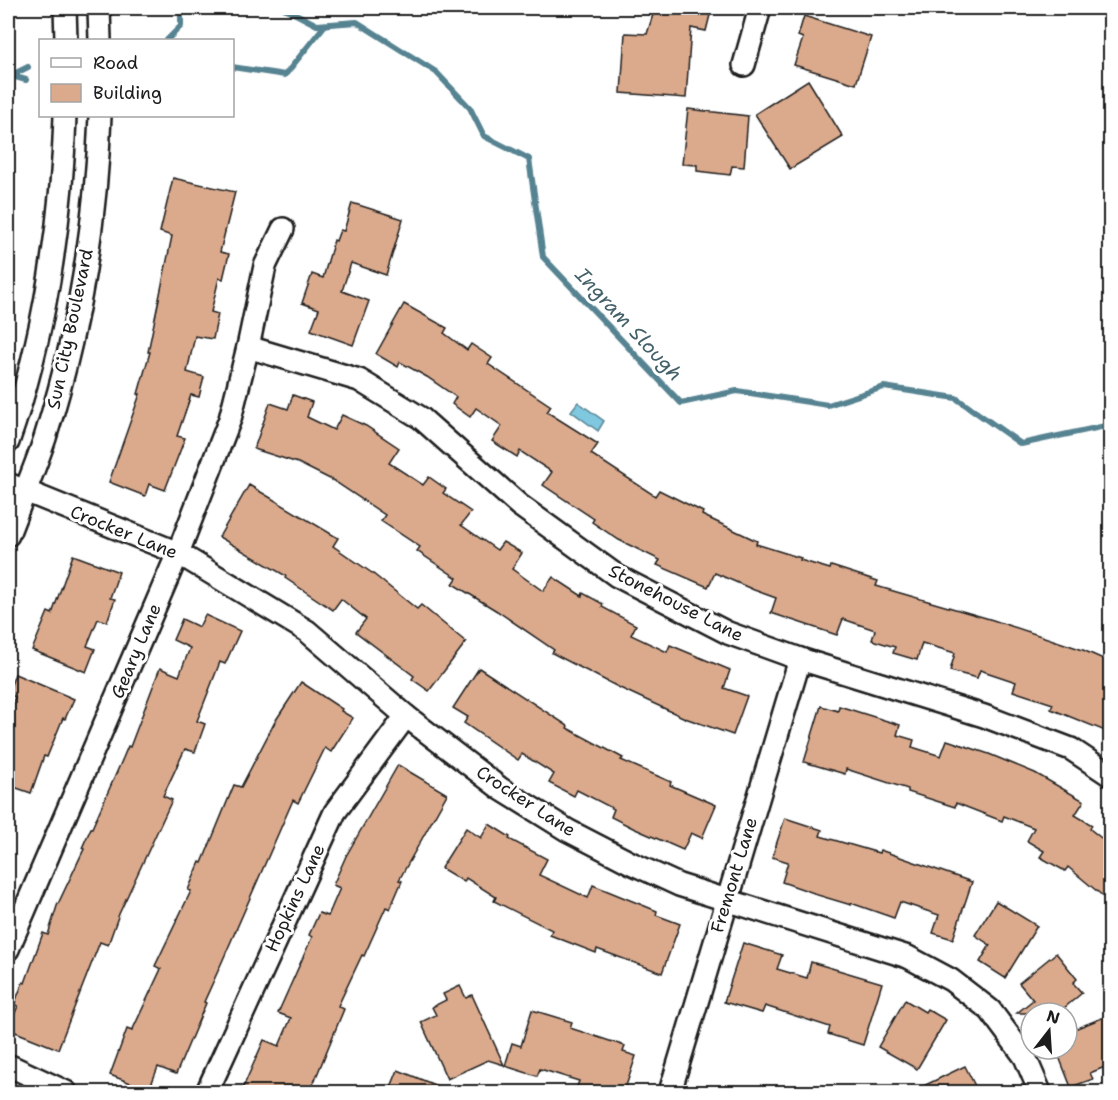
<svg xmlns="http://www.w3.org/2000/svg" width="1118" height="1100" viewBox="0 0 1118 1100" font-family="'Shantell Sans',sans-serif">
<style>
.water{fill:#7fc8df;stroke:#578391;stroke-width:1.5}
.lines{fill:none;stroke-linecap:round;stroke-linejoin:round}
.stream{stroke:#578391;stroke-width:6}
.building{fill:#dbaa8d;stroke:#1c1c1c;stroke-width:1.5}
.minor-casing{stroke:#1c1c1c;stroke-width:26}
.minor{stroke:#fff;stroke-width:21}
.labels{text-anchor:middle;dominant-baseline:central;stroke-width:6;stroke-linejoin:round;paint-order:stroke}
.street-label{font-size:18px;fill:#1c1c1c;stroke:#fff}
.water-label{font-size:20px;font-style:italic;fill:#44616a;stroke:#fff}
</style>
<rect width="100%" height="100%" fill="#fff"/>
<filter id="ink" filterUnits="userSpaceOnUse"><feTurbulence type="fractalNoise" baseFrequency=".0167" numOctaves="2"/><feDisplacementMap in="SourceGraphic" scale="12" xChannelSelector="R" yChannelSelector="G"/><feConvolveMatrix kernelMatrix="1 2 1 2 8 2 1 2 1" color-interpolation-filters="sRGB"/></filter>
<g filter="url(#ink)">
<path class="water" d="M578,402L604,421L598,431L571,411Z"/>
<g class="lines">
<g class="stream">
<path d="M284,8L317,25L357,22L436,72L470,108L484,136L529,159L543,257L681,403L737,391L828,405L884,387L956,398L1021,444L1110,425"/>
<path d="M167,40L181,26V8"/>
<path d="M232,67L285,75L325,25"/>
<path d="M12,76L26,80"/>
<path d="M8,77L28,67"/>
</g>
</g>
<g class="building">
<path d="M655,8H704L703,13L710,15L706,31L691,28L686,98L621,93L625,33L647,34Z"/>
<path d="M804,16L871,37L856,84L794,65L803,38L798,36Z"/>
<path d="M808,80L843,137L790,169L755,114Z"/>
<path d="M688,109L748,116L744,167L732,166L730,175L697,171V165L682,164Z"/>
<path d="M173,178L235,192L220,252L229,254L223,279L219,278L211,312L218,314L213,339L195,336L187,372L204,377L199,397L191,395L177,436L185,438L165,490L149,484L145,496L109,482L140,394H138L150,352H148L172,236L160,232Z"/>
<path d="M352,203L403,219L386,275L351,263L342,291L369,301L353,345L311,330L319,309L302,303L312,274L323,278L334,240L336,241L340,230L344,231Z"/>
<path d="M404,304L447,328L444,333L467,350L471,344L492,358L488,364L551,406L547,412L598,444L591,454L655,496L659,490L703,512L702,515L757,541L756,544L801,558L800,560L830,569L831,566L878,581L876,586L993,620L1083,650L1110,662V733L1051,709L1053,704L1013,691L1016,682L980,670L977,678L950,671L955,653L922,643L917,660L893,653L895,647L872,640L875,630L843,619L837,635L771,613L776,598L754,590L715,573L708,587L657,565L660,560L619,540L592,522L594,519L543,485L552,472L520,451L517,457L492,441L502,426L476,408L470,417L452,404L456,397L427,377L400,362L398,367L376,354Z"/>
<path d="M293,395L312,402L307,417L334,430L342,415L366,426L399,448L389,463L423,485L429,477L446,489L443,493L471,512L461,525L497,550L503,542L522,553L512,569L543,591L553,577L582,596L583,593L603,604L602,607L636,625L631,635L667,652L670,645L730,670L724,688L747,696L733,735L685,718L620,688L552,653L554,650L497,611L453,584L457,578L417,551L420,547L381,521L385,515L334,481L298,463L254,449L270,403L288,409Z"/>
<path d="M249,485L338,538L333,546L372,573L417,609L421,605L466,642L429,691L412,679L414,676L356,632L366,619L341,599L333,610L285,578L286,576L219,537Z"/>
<path d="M73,555L119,572L110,598L115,599L107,622L98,619L87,646L95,649L86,672L32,650L48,612L52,614Z"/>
<path d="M205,615L240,631L225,664L220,662L197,721L205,724L195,752L185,749L163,796L172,800L119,914L108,945L100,942L58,1049L8,1029L18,1006L14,1005L23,982L25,983L43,933L48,935L57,906L84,849L82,848L91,828H92L123,758L128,746L130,747L160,668L179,676L190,648L173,640L182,619L199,627Z"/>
<path d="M479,668L568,726L567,728L623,758L621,760L671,782L670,785L716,805L702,838L691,833L683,850L633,828L611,817L614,809L577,790L574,796L549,783L554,774L522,754L518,760L464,723L468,717L453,708Z"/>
<path d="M15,674L74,699L65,719L63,718L47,757L44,756L31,793L8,785V714L15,697L8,693Z"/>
<path d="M301,682L342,709L341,711L353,718L331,752L325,748L298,803L293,800L218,971L204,1002L206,1003L176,1074L158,1067L149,1090L110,1075L127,1029L132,1031L161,969L155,966L191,891L188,890L200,862L202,863L234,785L241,787L276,720Z"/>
<path d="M821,706L838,711L839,706L900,725L897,735L914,740L912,747L941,756L947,740L989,754L1035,773L1084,801L1075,815L1092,825L1090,829L1110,845V902L1068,867L1065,871L1040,857L1044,851L1027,841L1034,828L1004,816L1002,821L956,803L955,807L908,792V789L846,769L845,774L804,762Z"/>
<path d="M398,765L447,794L399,880L402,881L390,909L386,907L364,956L362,955L338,1006L344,1009L310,1092H241L264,1040L279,1046L291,1018L278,1013L312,937L309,935L319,913L328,916L340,888L333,885L346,856Z"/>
<path d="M785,818L822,830L820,836L879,853L880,850L972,882L953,939L933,933L939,915L900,902L894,918L851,903V905L814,894V893L782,882L788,862L772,857Z"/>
<path d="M489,824L510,837L509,839L547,859L539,875L588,898L593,885L657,911L656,915L680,924L662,973L597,949L596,953L550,935L552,930L494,901L496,897L466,878L464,882L441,868L466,828L481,838Z"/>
<path d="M996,901L1037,926L1005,978L980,962L990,945L975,935Z"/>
<path d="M743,943L782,955L777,969L807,978L811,962L882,983L863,1045L828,1034L830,1027L765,1006L762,1013L724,1002Z"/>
<path d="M1056,953L1077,979L1073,983L1082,993L1058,1013H1017L1033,1000L1019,983Z"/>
<path d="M460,986L466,998L472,995L504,1065L488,1060L447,1079L421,1022L436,1015L432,1007L446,1000L443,994Z"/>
<path d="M905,1000L925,1012L927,1009L946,1020L917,1069L878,1047Z"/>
<path d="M532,1010L572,1022L570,1028L625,1046L623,1052L636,1056L624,1092H575L579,1081L540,1069L537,1076L505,1066L512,1043L521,1046Z"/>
<path d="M1107,1016L1110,1025V1065L1090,1073L1093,1079L1071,1087L1056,1049H1067V1032Z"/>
<path d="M965,1066L978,1092H911Z"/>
<path d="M398,1070L452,1092H389Z"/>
</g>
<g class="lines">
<defs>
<g id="minor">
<path d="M65,8L66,40"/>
<path d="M99,8L100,40"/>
<path d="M744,65L760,8"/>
<path d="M248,347L359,380L421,418L519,505L617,576L728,633L800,659L984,716L1071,749L1110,775"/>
<path d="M8,442C44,340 62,223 65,116"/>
<path d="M8,484L178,553L307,631L406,716L501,789L567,830L631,863L679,885L908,957L951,980L990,1010L1025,1057L1040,1092"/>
<path d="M8,535C20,503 34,471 45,438C78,334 96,224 100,116"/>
<path d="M8,949L178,553L230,419L248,347L265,266L283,229"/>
<path d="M8,1065L66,1092"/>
<path d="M207,1092L335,812L406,716"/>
<path d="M670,1092L800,659"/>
</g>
</defs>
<use href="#minor" class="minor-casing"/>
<use href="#minor" class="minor"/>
</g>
</g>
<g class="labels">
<g class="street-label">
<text transform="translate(70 329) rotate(-78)">Sun City Boulevard</text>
<text transform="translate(124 532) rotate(22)">Crocker Lane</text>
<text transform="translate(676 603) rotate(27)">Stonehouse Lane</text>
<text transform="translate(136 651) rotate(-67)">Geary Lane</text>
<text transform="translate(526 801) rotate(33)">Crocker Lane</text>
<text transform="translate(734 875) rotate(-73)">Fremont Lane</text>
<text transform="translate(295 898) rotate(-65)">Hopkins Lane</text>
</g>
<g class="water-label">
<text transform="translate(629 324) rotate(47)">Ingram Slough</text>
</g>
</g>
<rect width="1118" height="1100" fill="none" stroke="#fff" stroke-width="30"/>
<rect x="15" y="15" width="1088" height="1070" fill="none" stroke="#1c1c1c" stroke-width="2" filter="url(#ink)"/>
<rect x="39" y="39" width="195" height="78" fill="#ffffff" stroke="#a4a4a4" stroke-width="1.5"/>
<rect x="51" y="58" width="30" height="9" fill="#ffffff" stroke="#a4a4a4" stroke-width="1.5"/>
<text x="93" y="69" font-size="18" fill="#1c1c1c">Road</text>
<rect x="51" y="84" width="30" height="18" fill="#dbaa8d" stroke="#a4a4a4" stroke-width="1.5"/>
<text x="93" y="99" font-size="18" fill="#1c1c1c">Building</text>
<g transform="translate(1049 1031) rotate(17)"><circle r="28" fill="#ffffff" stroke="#a4a4a4" stroke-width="1.5"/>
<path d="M0-4.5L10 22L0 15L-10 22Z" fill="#1c1c1c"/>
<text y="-9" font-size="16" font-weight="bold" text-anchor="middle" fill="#1c1c1c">N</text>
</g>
</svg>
